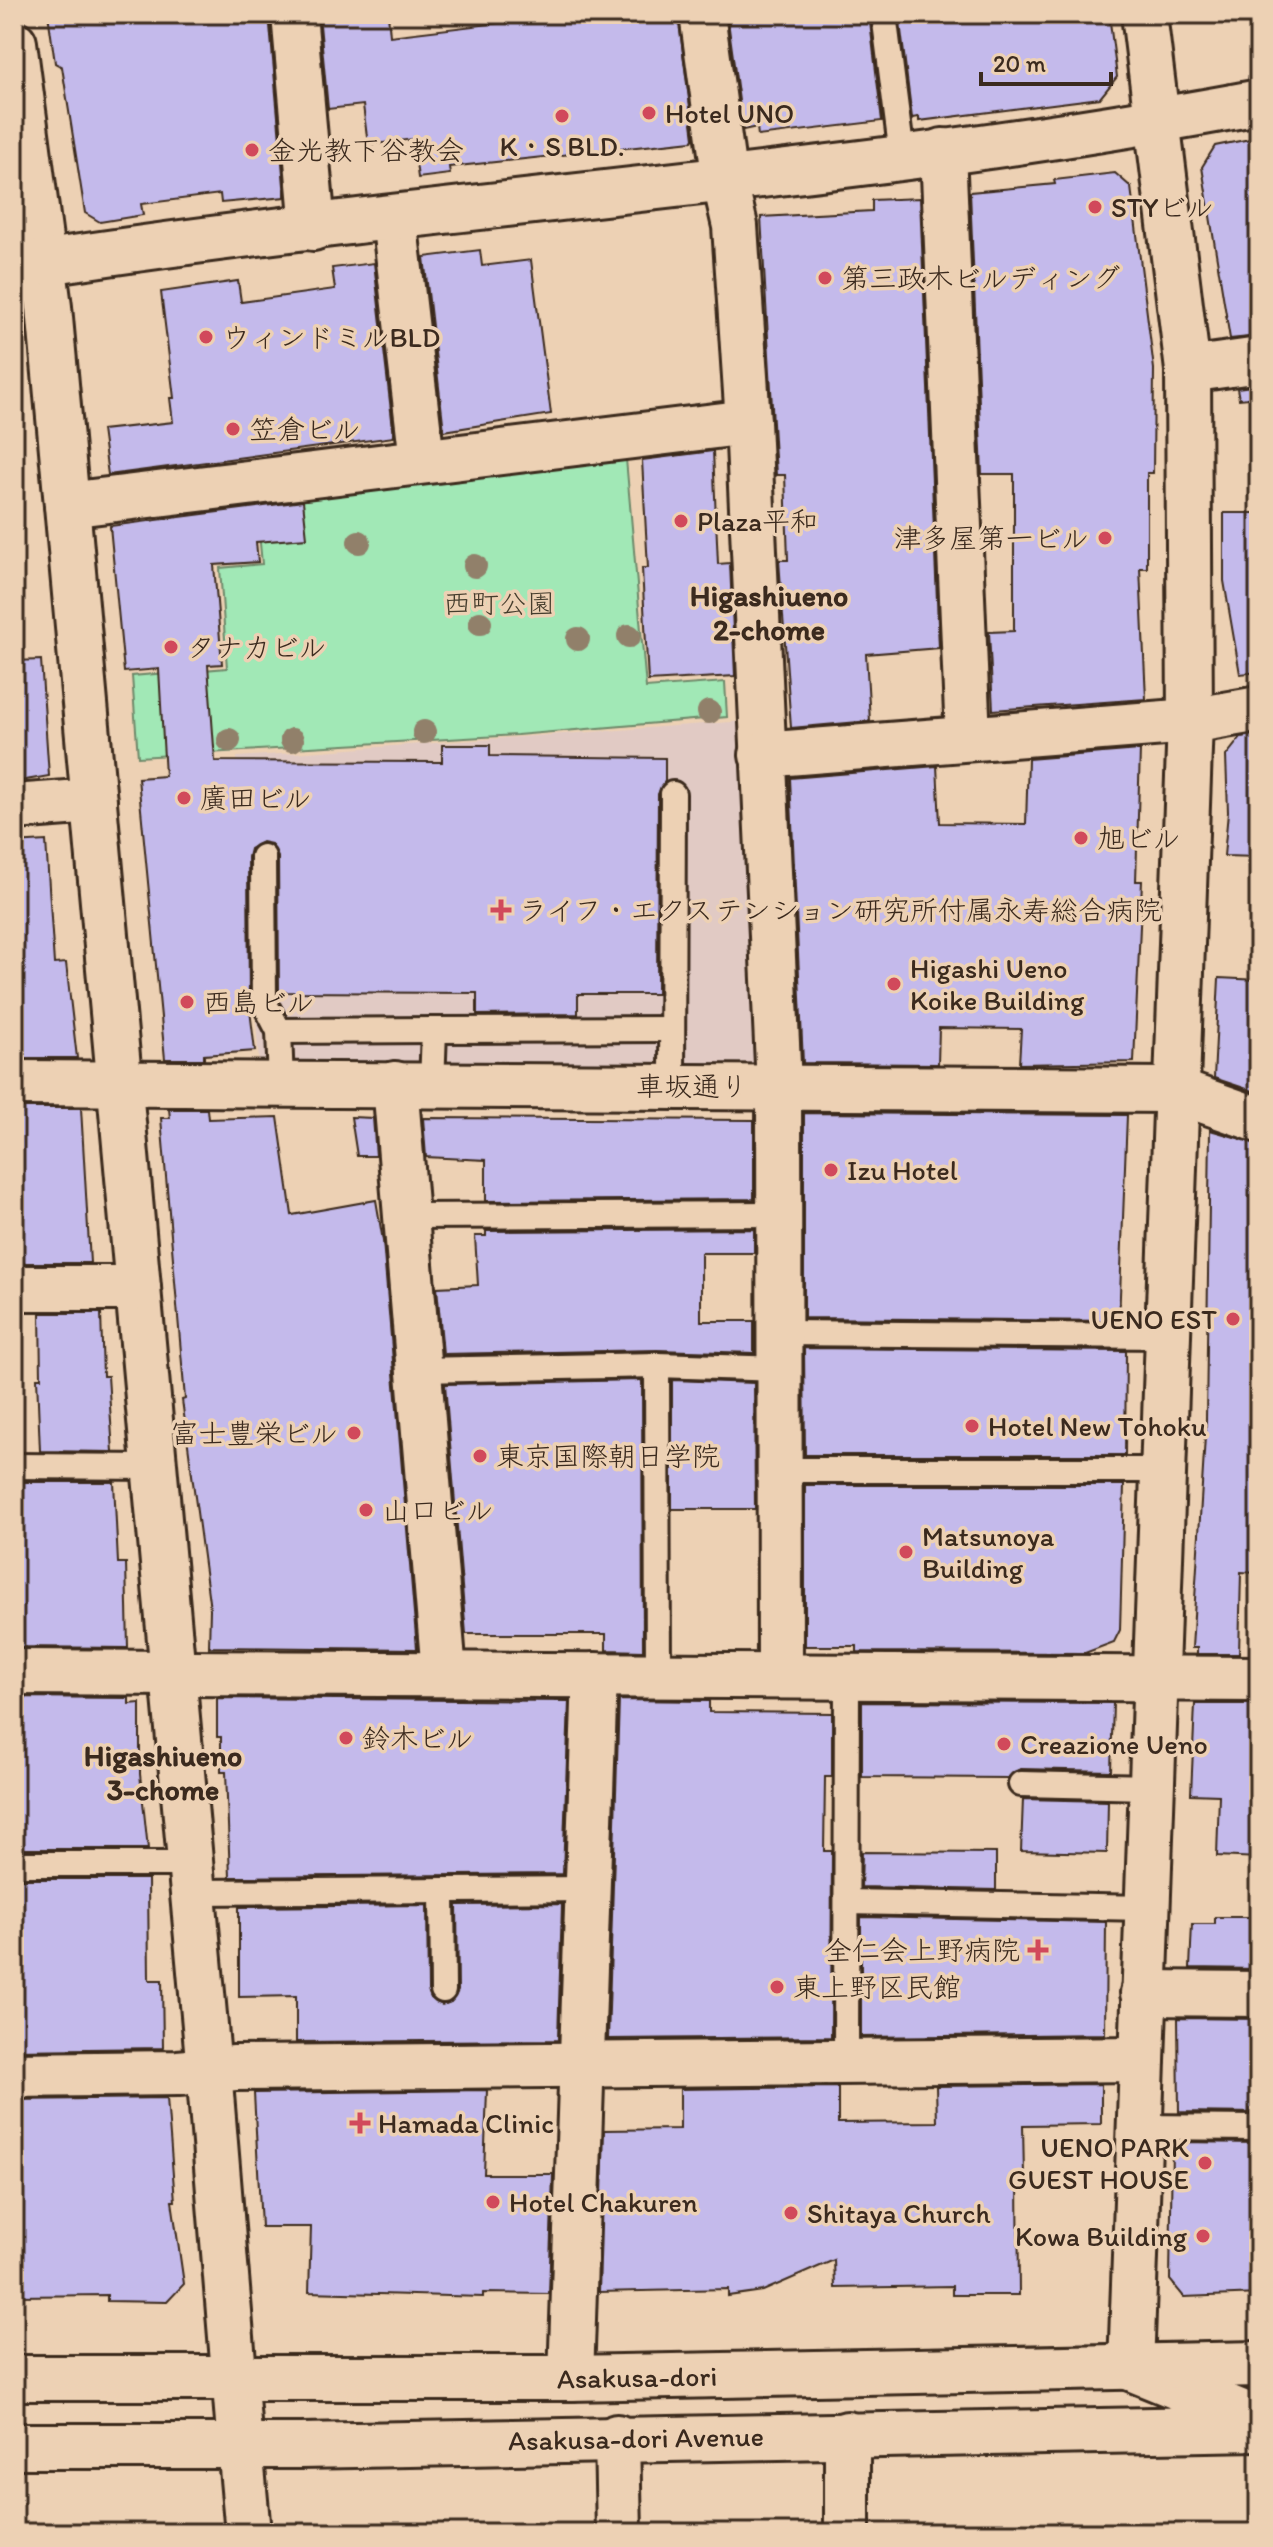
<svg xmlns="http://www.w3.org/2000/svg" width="1273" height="2547" viewBox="0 0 1273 2547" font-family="Itim,'Klee One',sans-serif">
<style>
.built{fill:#e1cac4}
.green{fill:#a1e8b6;stroke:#6e896a;stroke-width:2}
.building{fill:#c4baeb;stroke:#3b2a1e;stroke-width:2}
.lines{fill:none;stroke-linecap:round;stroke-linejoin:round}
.lane-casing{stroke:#3b2a1e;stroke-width:30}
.street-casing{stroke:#3b2a1e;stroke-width:50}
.secondary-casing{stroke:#3b2a1e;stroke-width:50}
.lane{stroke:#edd1b4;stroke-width:24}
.street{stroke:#edd1b4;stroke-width:44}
.secondary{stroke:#edd1b4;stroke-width:44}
.tree{fill:#91806a}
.poi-dot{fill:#d1495b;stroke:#edd1b4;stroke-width:3}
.labels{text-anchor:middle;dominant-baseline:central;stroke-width:7;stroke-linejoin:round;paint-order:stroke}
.poi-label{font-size:28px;fill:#3b2a1e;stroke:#edd1b4;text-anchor:start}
.park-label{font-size:28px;fill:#453d2d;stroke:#edd1b4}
.street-label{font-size:28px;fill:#3b2a1e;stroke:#edd1b4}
.neighbourhood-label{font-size:30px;font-weight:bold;fill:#3b2a1e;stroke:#edd1b4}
</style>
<rect width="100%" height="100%" fill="#edd1b4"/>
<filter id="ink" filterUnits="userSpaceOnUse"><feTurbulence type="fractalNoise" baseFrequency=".0125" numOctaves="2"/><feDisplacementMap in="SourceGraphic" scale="16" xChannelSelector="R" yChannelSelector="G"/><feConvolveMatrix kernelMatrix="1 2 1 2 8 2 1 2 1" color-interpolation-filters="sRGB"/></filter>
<g filter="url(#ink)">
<path class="built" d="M746,721L762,1065L259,1063L237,757Z"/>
<path class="green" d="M626,459L646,688L725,682L727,717L517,735L138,757L132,676L227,668L220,568L262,564L255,491Z"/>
<g class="building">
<path d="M48,14H269L285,197L221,203L220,194L141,204L143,215L100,222L85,213L62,67L55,63Z"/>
<path d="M319,14H388L390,36L516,21L515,14H678L694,138L692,141L449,167L450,174L418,178L413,139L368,145L363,105L328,109Z"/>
<path d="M727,14H869L882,121L758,136L757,127L743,130Z"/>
<path d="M899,14H1109L1117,77L1100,98L919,121V117L912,118Z"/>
<path d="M1255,138L1259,168V336L1230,339L1202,167L1215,146Z"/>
<path d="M1115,173L1131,187L1154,369L1153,473H1147V568H1140L1146,699L993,710L989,632L1014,631V474H982L970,192L1055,184L1054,180Z"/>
<path d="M920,198L939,648L866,654L870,721L791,728L779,560H788L785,475H776L761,217L872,211V200Z"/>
<path d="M480,250L482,266L531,260L551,414L444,431L424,257Z"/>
<path d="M374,263L394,437L108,475L102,430L173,422L170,398H174L161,292L238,281L241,302L335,289L332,268Z"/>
<path d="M1259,385V397L1239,399L1237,388Z"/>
<path d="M713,451L718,564L730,563L735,676L648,681L642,568H648L642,460Z"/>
<path d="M303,501L307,538L256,542L258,562L214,565L222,664L208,665L215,761L442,762V745H490V756L665,758V781L658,794L657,994H578V1014L477,1015V993L279,992L278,857L271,844L262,842L250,849L248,857L249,1002L255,1051L204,1055V1059H165L138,778L165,776L159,669L124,672L110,526Z"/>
<path d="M1224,513H1259V672L1240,674L1224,581Z"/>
<path d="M41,660L49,776L14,782V661Z"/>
<path d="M1259,734V857L1224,856L1228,812L1226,756L1241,737Z"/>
<path d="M1140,750L1136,881H1142L1134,1062L1019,1064L1021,1029L939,1028L938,1064L803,1063L790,778L937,766L940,823L1026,824L1028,759Z"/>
<path d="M46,841L54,964L66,963L77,1058H16L14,843Z"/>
<path d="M1219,978L1259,980V1093L1214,1078Z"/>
<path d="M20,1108H81L90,1263H15L14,1115L21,1114Z"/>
<path d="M169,1109H207L208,1119L278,1117L292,1215L376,1200L383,1241L417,1649L209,1647L210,1609L182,1400L185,1399L161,1118H170Z"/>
<path d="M804,1113L1127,1115L1119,1321L804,1318Z"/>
<path d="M351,1117L373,1118L376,1156H357Z"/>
<path d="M423,1118L754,1120V1199L486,1201V1160L426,1157Z"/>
<path d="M1210,1130L1259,1144V1573L1241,1572L1239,1654H1197V1648H1192L1206,1420Z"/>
<path d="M754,1229V1253H701V1321H754V1353L657,1350L443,1354L437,1287L478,1285L475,1236H486V1231Z"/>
<path d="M40,1313H101L103,1376H108L113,1452L40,1451L37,1378H41Z"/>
<path d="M804,1348L1126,1351L1125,1455H805Z"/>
<path d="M642,1380L643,1651L606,1650V1634H466L445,1384Z"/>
<path d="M672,1380L754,1383L755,1509H672Z"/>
<path d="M14,1482H114L118,1563H126L128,1648L14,1647Z"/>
<path d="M805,1485H1124L1120,1630L1114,1642L1085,1653L857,1652V1646H805Z"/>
<path d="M14,1697L129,1698V1704L140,1703V1774L148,1849H18Z"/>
<path d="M217,1698L569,1701L563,1874L230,1877L226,1772H221V1737H217Z"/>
<path d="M619,1700L709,1701V1712L832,1713V1777H825L824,1851H832L831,2037L608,2039Z"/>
<path d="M862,1702L1113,1703L1111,1771L1021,1769L1008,1778L862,1777Z"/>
<path d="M1195,1704H1259V1858L1217,1856L1219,1795L1191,1794Z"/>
<path d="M1023,1799L1108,1801L1107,1853L1021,1851Z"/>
<path d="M862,1852L996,1853V1890L861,1887Z"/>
<path d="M18,1879H148L149,1980H162L163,2048L14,2050V1898H18Z"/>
<path d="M562,1904L558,2040L296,2042V1996L239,1997V1907L427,1905L428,1990L431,1998L442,2005L451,2002L458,1991L457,1905Z"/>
<path d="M861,1917L1106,1922L1105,2034L861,2037Z"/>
<path d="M1215,1917H1259V1969L1190,1968L1192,1924H1215Z"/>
<path d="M1178,2018L1259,2019V2113L1179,2112Z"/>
<path d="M1101,2084V2124L1023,2125L1024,2176H1018L1019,2295H952V2286L835,2288L834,2260L763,2291L728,2296V2289L599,2292L604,2130L680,2129V2089L838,2087V2123L937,2122L936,2086Z"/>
<path d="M487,2090L484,2174H553L549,2294L483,2293V2297L309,2292L311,2227H261L254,2093Z"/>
<path d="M167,2098L175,2201H172L184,2284L167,2302L107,2301V2295L15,2296L14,2100Z"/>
<path d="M1179,2142L1259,2143V2294L1184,2297L1170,2280L1172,2146H1179Z"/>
</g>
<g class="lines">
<defs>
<g id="lane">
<path d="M884,14L902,156"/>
<path d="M263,857L264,1002L279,1031L281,1084"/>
<path d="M279,1031L434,1030"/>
<path d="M432,1085L434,1030L672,1029"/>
<path d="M672,1086L673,794"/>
<path d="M406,1216L779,1214"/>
<path d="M779,1333L1166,1336"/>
<path d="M657,1365L658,1675"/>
<path d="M419,1370L657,1365L778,1369"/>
<path d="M14,1466L154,1467"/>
<path d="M779,1470H1161"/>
<path d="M1021,1784L1150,1787"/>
<path d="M14,1864H191"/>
<path d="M442,1890L443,1990"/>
<path d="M193,1892L588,1889"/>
<path d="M847,1902L1147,1908"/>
<path d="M846,2061L847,1676"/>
<path d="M1139,2127L1259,2128"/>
</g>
<g id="street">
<path d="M294,14L313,228"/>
<path d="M702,14L725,182L735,226L748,422L779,1086L780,1676"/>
<path d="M1144,14L1188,370L1190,721L1131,2368L1259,2420"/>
<path d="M14,43L49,307L209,2070L240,2446"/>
<path d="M943,151L968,738"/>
<path d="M394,218L422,460"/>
<path d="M1188,370L1259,360"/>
<path d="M67,505L748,422"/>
<path d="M762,755L1190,721L1259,709"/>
<path d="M14,807L94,801"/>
<path d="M14,1083L1174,1090L1259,1120"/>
<path d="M395,1084L444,1673"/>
<path d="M14,1288H138"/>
<path d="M14,1672L1259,1679"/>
<path d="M1143,1993L1259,1994"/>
<path d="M14,2075L178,2073L235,2068L1142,2059"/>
<path d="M571,2378L595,1675"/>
<path d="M847,2434V2533"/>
<path d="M617,2437L619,2533"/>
</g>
<g id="secondary">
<path d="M14,267C428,202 847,180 1259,102"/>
<path d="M14,2378H571L1259,2364"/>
<path d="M14,2446H300L1259,2428"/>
<path d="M240,2446L248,2533"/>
</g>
</defs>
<use href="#lane" class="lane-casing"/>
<use href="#street" class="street-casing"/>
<use href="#secondary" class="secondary-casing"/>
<use href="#lane" class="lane"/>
<use href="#street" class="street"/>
<use href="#secondary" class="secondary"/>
</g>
<g class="tree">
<circle cx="359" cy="542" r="12"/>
<circle cx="475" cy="566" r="12"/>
<circle cx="480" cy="623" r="12"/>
<circle cx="629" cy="636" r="12"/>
<circle cx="578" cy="639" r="12"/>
<circle cx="709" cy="712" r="12"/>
<circle cx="424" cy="732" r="12"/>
<circle cx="229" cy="740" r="12"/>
<circle cx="292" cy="740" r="12"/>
</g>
</g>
<g class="poi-dot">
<circle cx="649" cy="113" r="8"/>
<circle cx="562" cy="116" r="8"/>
<circle cx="252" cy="150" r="8"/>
<circle cx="1095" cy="207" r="8"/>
<circle cx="825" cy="278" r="8"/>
<circle cx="206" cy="337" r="8"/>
<circle cx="233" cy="429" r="8"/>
<circle cx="681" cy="521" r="8"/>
<circle cx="1105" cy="538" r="8"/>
<circle cx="171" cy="647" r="8"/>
<circle cx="184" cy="798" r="8"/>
<circle cx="1081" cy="838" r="8"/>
<path d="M497 898h8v8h8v8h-8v8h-8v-8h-8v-8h8z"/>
<circle cx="894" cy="984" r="8"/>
<circle cx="187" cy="1002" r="8"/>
<circle cx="831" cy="1170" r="8"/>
<circle cx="1233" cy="1319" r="8"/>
<circle cx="972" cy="1426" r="8"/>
<circle cx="354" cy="1433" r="8"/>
<circle cx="480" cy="1456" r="8"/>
<circle cx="366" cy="1510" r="8"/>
<circle cx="906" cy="1552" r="8"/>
<circle cx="346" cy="1738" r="8"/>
<circle cx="1004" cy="1744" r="8"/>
<path d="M1034 1938h8v8h8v8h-8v8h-8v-8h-8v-8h8z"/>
<circle cx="777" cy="1987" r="8"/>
<path d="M356 2111h8v8h8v8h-8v8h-8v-8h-8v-8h8z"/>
<circle cx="1205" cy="2163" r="8"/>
<circle cx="493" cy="2202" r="8"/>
<circle cx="791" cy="2213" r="8"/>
<circle cx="1203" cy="2236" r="8"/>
</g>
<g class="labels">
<g class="poi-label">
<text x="665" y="113">Hotel UNO</text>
<text x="562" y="146" text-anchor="middle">K・S BLD.</text>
<text x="268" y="150">金光教下谷教会</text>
<text x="1111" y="207">STYビル</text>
<text x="841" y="278">第三政木ビルディング</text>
<text x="222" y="337">ウィンドミルBLD</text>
<text x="249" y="429">笠倉ビル</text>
<text x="697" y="521">Plaza平和</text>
<text x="1089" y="538" text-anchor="end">津多屋第一ビル</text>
<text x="187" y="647">タナカビル</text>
<text x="200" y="798">廣田ビル</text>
<text x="1097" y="838">旭ビル</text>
<text x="519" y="910">ライフ・エクステンション研究所付属永寿総合病院</text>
<text x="910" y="968">Higashi Ueno<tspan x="910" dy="32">Koike Building</tspan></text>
<text x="203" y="1002">西島ビル</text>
<text x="847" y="1170">Izu Hotel</text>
<text x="1217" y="1319" text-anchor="end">UENO EST</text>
<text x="988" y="1426">Hotel New Tohoku</text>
<text x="338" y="1433" text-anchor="end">富士豊栄ビル</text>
<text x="496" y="1456">東京国際朝日学院</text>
<text x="382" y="1510">山口ビル</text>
<text x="922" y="1536">Matsunoya<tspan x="922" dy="32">Building</tspan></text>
<text x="362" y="1738">鈴木ビル</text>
<text x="1020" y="1744">Creazione Ueno</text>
<text x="1020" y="1950" text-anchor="end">全仁会上野病院</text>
<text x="793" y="1987">東上野区民館</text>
<text x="378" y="2123">Hamada Clinic</text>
<text x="1189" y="2147" text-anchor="end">UENO PARK<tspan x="1189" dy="32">GUEST HOUSE</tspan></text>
<text x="509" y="2202">Hotel Chakuren</text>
<text x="807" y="2213">Shitaya Church</text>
<text x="1187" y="2236" text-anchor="end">Kowa Building</text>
</g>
<g class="park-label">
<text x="499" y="603">西町公園</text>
</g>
<g class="street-label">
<text x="692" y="1086">車坂通り</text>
<text transform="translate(637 2377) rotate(-1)">Asakusa-dori</text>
<text transform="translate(636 2438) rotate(-1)">Asakusa-dori Avenue</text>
</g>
<g class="neighbourhood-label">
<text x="769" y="595">Higashiueno<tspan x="769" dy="34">2-chome</tspan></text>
<text x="163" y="1755">Higashiueno<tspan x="163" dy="34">3-chome</tspan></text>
</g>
</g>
<rect width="1273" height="2547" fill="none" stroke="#edd1b4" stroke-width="48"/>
<rect x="24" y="24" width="1225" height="2499" fill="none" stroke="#3b2a1e" stroke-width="3" filter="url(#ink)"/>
<path d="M981 72v12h130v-12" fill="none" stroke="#3b2a1e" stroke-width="4"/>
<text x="993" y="72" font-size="24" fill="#3b2a1e" stroke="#edd1b4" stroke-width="6" paint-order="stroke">20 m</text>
</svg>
